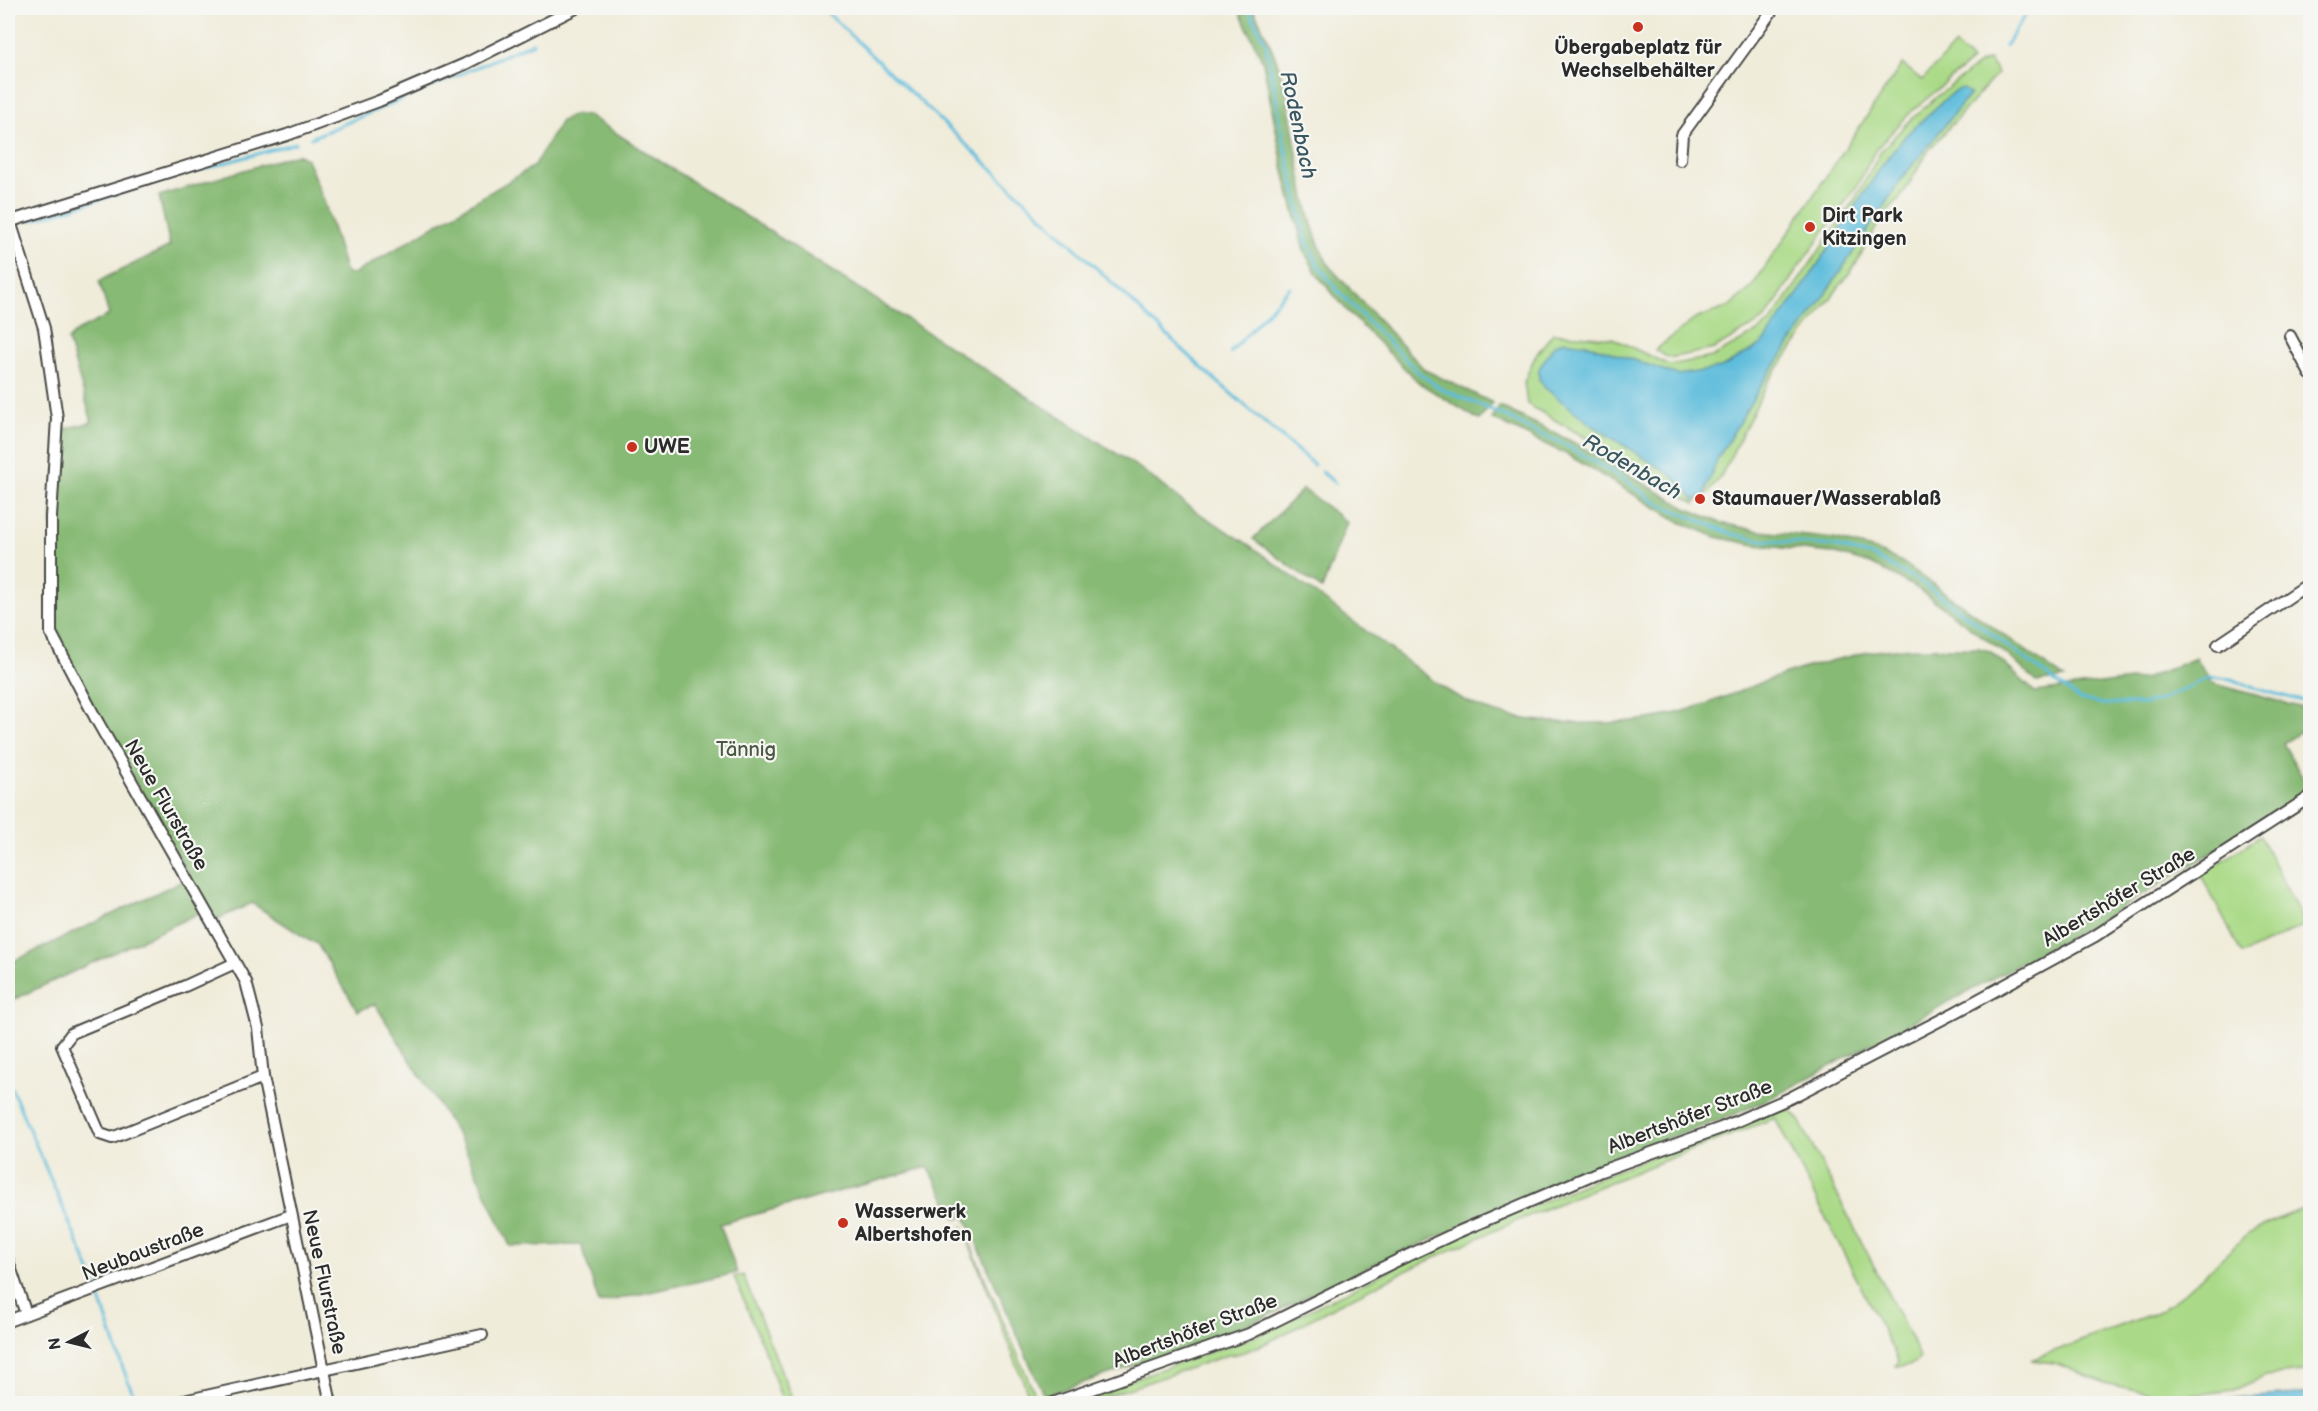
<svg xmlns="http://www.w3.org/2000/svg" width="2318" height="1411" viewBox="0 0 2318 1411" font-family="'Balsamiq Sans',sans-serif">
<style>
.green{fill:#aada87;stroke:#6a8259;stroke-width:1.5}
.forest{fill:#87ba74;stroke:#597250;stroke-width:1.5}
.water{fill:#5ebddc;stroke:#447484;stroke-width:1.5}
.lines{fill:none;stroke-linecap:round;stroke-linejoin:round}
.stream{stroke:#5ebddc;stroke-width:3}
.minor-casing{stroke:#494845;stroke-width:14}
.minor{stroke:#fff;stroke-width:10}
.poi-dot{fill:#c8321e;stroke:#f6f6f2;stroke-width:2}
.labels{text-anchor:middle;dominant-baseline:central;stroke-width:4.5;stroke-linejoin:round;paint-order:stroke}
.poi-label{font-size:20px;font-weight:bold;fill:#2b2b2b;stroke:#f6f6f2;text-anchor:start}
.park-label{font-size:20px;fill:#4b5742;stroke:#f6f6f2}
.street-label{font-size:20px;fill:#2b2b2b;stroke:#f6f6f2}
.water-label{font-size:21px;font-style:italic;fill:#3a5760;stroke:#f6f6f2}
</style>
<rect width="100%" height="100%" fill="#f6f6f2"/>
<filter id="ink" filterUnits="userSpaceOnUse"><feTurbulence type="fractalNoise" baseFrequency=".0167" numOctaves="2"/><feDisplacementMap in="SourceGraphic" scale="12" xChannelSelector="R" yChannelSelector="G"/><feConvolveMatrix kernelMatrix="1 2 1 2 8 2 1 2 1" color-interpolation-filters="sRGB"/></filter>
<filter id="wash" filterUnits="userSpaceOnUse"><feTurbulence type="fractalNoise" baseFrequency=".008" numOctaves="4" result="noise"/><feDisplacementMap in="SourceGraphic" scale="24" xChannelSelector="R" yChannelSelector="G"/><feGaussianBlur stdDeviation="1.35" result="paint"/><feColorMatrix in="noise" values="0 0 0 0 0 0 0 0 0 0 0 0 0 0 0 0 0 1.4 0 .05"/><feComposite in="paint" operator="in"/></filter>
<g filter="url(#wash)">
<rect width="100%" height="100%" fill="#f0ecda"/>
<g class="green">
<path d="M1955,45L1972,61L1912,111L1876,149L1857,186L1798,268L1765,319L1714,349L1669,358L1655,350L1695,319L1728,307L1751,288L1902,64L1922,80Z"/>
<path d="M1989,60L1994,66L1997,74L1929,150L1901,197L1882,217L1854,267L1769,380L1722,474L1710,491L1695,503L1674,492L1635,466L1527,404L1524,382L1535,356L1553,333L1612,338L1669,365L1712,357L1757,332L1769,324L1856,197L1881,151L1911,119L1940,94L1979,64Z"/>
<path d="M2260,836L2305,925L2242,954L2201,875Z"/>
<path d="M1781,1109C1790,1109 1794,1112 1799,1120L1918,1352L1920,1358C1913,1366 1905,1366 1895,1366L1899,1362L1775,1118C1627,1174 1480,1232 1339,1304C1313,1317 1254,1355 1228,1355L1087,1403L1062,1404L1263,1333L1445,1243L1624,1167L1723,1132Z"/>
<path d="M2310,1206V1371L2266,1376L2234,1390L2202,1394L2164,1396L2105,1383L2054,1363L2031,1360L2162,1310L2185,1292L2248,1234L2275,1220Z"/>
<path d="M962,1225L1032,1388L1033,1394L1029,1403H1008L1026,1397L1027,1391Z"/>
<path d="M743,1275L794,1403H783L766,1354L734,1277Z"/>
</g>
<g class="forest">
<path d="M1238,8H1253C1265,33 1277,57 1284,84C1299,144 1299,211 1329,266L1425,370L1493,403L1479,420L1419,383L1350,314L1318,276L1304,251L1284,171L1263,62Z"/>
<path d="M573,115H588L1141,469L1192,509L1248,544L1442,687C1456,696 1470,704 1487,710C1536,727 1627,727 1677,713C1706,705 1735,693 1763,682C1792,671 1824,662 1855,655C1894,645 1938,649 1978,648L1990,651L2035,692L2147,678L2196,658L2212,683L2310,710V739L2304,730L2283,743L2304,780L2308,794L2106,917L1773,1097L1726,1118L1665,1139L1388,1258L1257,1321L1186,1348L1044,1396L965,1216L957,1219L928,1167L720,1224L737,1273L599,1303L581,1245L510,1246L463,1144L375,1004L358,1011L316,942L310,941L252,903L214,921L208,909L8,1002V964L190,877L99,718L54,631L52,517L60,430L92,422L68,340L77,331L109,315L99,281L170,246L159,196L297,154L307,159L324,201L346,273L354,274L534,166L561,121Z"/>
<path d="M1499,406L1575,443L1686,508L1721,523L1760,531L1834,539L1872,549L1902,562L2064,678L2036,682L2009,656L1915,587L1871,564L1832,553L1755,545L1716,537L1680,522L1568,455L1492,419Z"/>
<path d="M1303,489L1347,522L1322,589L1253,539Z"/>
</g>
<g class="water">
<path d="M1963,88L1970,94L1903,177L1815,310L1765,379L1718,458L1704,495L1695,500L1671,475L1593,426L1545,388L1539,379V369L1554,345L1564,341L1586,344L1678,375L1721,368L1762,344L1807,281L1883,164L1906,135L1953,92Z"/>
<path d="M2310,1393V1403H2176Z"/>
</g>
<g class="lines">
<g class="stream">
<path d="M822,8L1204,370L1314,465"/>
<path d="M1248,8L1266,43L1284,142L1306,240L1318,265L1337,290L1419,373L1441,389L1501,414L1539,434L1560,442L1624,479L1655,502L1732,534L1761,540L1834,546L1872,556L1924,584L2079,699L2103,704H2144L2160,700L2210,677L2231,679L2254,688L2310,703"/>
<path d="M2005,46L2030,8"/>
<path d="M311,138L533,43"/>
<path d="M29,221L156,182L296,143"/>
<path d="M1230,353L1290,287"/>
<path d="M1322,472L1335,483"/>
<path d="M8,1080L94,1280L121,1363L137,1404"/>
</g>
</g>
</g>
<g filter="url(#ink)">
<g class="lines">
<defs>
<g id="minor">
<path d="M1680,160L1682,135L1774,8"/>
<path d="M10,221L44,328L57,418L51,517V633L96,719L246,982L258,1028L263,1077L331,1404"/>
<path d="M8,222L287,135L379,101L465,64L576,8"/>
<path d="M2290,336L2310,374"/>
<path d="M2218,645L2310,583"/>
<path d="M235,963L185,986L72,1033L62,1046L100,1134L112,1138L263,1077"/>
<path d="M8,1261L26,1314"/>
<path d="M8,1321L291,1215"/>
<path d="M170,1404L482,1335"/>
<path d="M1050,1404L1249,1334L1392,1263L1458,1232L1601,1171L1721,1128L1790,1098L1956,1012L2095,936L2310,797"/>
</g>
</defs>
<use href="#minor" class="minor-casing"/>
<use href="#minor" class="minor"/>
</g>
</g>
<g class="poi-dot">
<circle cx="1638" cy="27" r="6"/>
<circle cx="1810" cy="227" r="6"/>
<circle cx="632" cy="447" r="6"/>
<circle cx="1700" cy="499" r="6"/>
<circle cx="843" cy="1223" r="6"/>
</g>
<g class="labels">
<g class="poi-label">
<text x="1638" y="48" text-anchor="middle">Übergabeplatz für<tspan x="1638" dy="23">Wechselbehälter</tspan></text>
<text x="1822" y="216">Dirt Park<tspan x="1822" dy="23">Kitzingen</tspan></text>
<text x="644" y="447">UWE</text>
<text x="1712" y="499">Staumauer/Wasserablaß</text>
<text x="855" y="1212">Wasserwerk<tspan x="855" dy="23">Albertshofen</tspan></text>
</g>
<g class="park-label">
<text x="746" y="750">Tännig</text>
</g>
<g class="street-label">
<text transform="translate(166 805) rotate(60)">Neue Flurstraße</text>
<text transform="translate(2119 897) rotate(-31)">Albertshöfer Straße</text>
<text transform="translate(1690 1117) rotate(-21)">Albertshöfer Straße</text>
<text transform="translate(143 1252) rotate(-21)">Neubaustraße</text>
<text transform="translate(324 1282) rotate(78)">Neue Flurstraße</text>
<text transform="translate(1195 1331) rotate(-21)">Albertshöfer Straße</text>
</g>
<g class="water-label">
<text transform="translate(1298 125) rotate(78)">Rodenbach</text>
<text transform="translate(1632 467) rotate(30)">Rodenbach</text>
</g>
</g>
<rect width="2318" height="1411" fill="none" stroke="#f6f6f2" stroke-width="30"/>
<g transform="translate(69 1342) rotate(263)" stroke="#f6f6f2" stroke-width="4.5" paint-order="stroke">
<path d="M0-4.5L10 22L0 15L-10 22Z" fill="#2b2b2b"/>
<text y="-9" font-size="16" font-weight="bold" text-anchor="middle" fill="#2b2b2b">N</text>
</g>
</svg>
